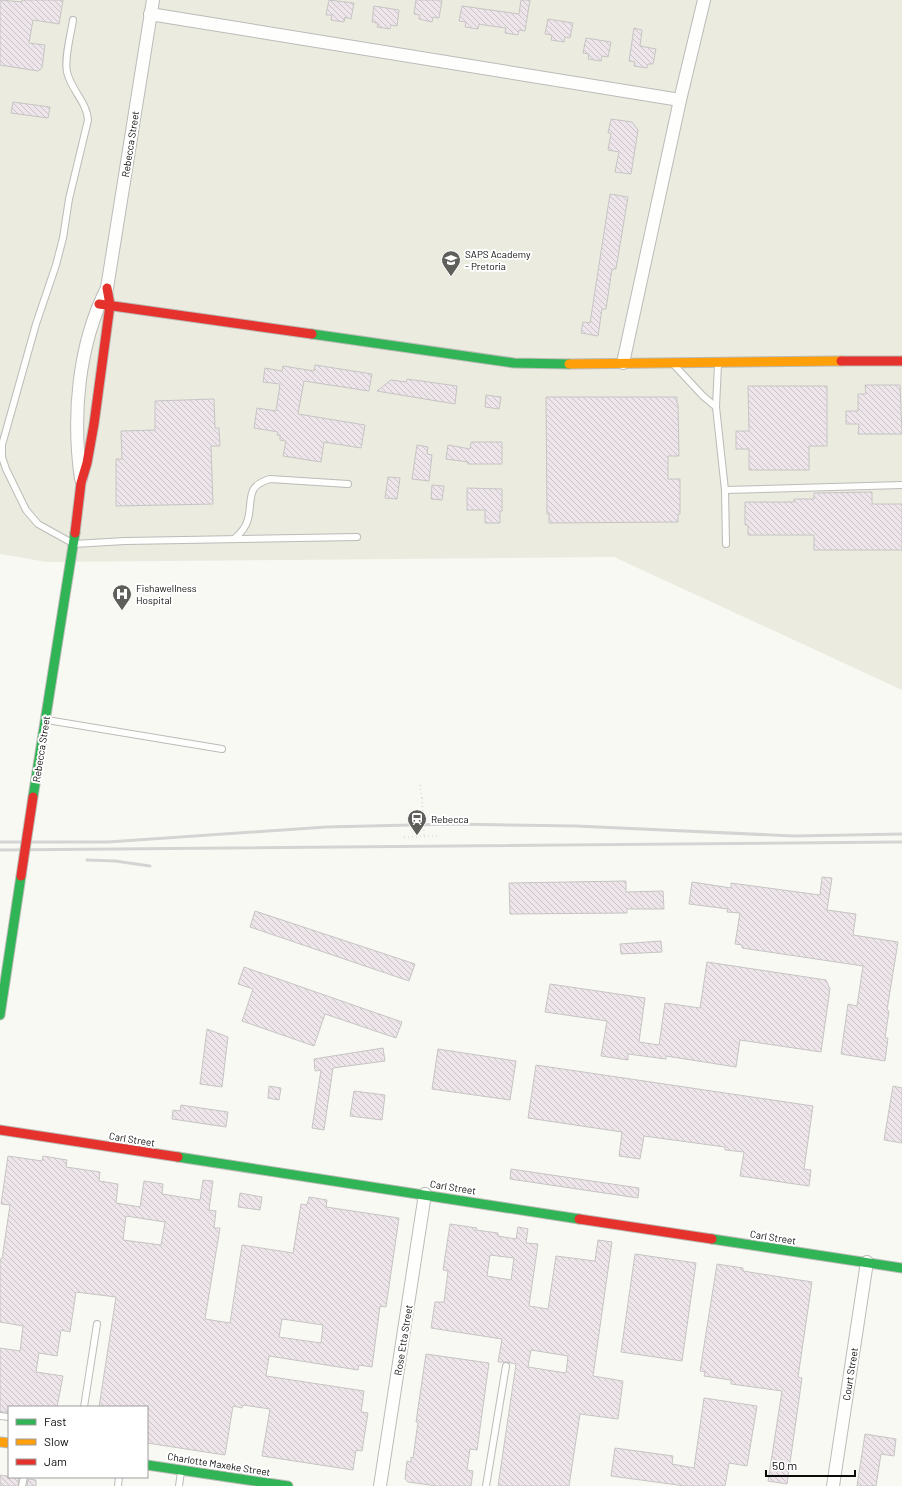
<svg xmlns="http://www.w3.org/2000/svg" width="902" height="1486" viewBox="0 0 902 1486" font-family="Barlow,sans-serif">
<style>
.built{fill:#ebebe0}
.building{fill:url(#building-back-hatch);stroke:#c6c5c4;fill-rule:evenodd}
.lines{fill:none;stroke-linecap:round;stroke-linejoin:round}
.lane-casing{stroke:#bbbbb8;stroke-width:8}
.street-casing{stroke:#bbbbb8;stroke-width:14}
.fast-casing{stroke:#bbbbb8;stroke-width:11}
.slow-casing{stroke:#bbbbb8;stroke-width:11}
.jam-casing{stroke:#bbbbb8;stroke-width:11}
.path{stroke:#dfdfde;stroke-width:2;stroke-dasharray:1 3;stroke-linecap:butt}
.lane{stroke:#fefefd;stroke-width:6}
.street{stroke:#fefefd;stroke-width:12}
.fast{stroke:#30b455;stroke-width:9}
.slow{stroke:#ff9f0a;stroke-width:9}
.jam{stroke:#e5322d;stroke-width:9}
.rail{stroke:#d4d4d3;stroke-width:3}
.jam-bridge-casing{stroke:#bbbbb8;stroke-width:11;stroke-linecap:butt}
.path-bridge{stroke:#dfdfde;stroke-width:2;stroke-dasharray:1 3;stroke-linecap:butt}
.jam-bridge{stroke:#e5322d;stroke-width:9}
.labels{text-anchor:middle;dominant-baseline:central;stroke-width:4;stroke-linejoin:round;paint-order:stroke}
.street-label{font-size:10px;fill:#0b0b09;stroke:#fff}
.poi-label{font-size:10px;fill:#0b0b09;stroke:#fff;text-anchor:start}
</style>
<defs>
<pattern id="building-back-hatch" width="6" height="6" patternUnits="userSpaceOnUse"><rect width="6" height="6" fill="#ede5e9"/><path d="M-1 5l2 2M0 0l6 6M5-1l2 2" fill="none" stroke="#cac3c6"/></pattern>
</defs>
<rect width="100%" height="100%" fill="#f9f9f4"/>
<path class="built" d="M0,0H902V690L614,557L47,562L0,554Z"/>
<g class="building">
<path d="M0,0L22,2V0H63L59,24L33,20L29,43L45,45L42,68L38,71L0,65Z"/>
<path d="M329,0L354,3L351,19L345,17L344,22L331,20L332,15H326Z"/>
<path d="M416,0H442L439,18L433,17L432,22L419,19L420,15L414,14Z"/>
<path d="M521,0H530L525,31L519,30L518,35L505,33L506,28L484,25L479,24L478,29L465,27L466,22L459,21L462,6L519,14Z"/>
<path d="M374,6L399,10L397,26L391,25L390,29L377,27L378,23L372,22Z"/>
<path d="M548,19L573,23L570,38L565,37L564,42L551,40L552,35L545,34Z"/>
<path d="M634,28L642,30L640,46L656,49L653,64H648L647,68L634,66L635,62L629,61Z"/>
<path d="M586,38L611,42L608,57L602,56L601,61L588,59L589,54L583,53Z"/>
<path d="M13,102L50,107L48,118L11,113Z"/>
<path d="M611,119L632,122L638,130L631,174L615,172L619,152L608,150L611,133H608Z"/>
<path d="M610,194L628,197L616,269H612L606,309H602L598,336L581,333L583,322L590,323Z"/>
<path d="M315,365L372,374L369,391L304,381L298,414L365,425L361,448L324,442L321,462L283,456L286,441L280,440V435H277L278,432L254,428L257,408L276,411L280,384L263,382L265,368L282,371L283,366L314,371Z"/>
<path d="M407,379L457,386L455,404L377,391L391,380L406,382Z"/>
<path d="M865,385H900L902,434H858L859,424H846V411H858V394H866Z"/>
<path d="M748,386H827V446H809V470H749V449H736V431H749Z"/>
<path d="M486,395L501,397L499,409L485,407Z"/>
<path d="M546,397H677V404H678L679,456H668V479H680V514H678V522L549,523V514H547Z"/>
<path d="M214,399L215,428H219L220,446H211L213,504L116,506V459H122L121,431L155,430V401Z"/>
<path d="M471,442H502V464H468V462L446,459L448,445L470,449Z"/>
<path d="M417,445L428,447L427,454L432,455L429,481L412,479Z"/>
<path d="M388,477L400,478L397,499L385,498Z"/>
<path d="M432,485L444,486L442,500L431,499Z"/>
<path d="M467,488L502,489V511H500V523H485V510H467Z"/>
<path d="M872,492V504H902V550H814V535H748V525H745V502H794V499H814V493Z"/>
<path d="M822,877L832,878L827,910L856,914L853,935L898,942L887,1010L889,1011L885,1038H888L885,1061L841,1054L848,1004L857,1006L863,966L742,948V945L735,944L740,913L727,912L728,909L689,904L692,882L731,888V883L820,895Z"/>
<path d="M626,881V892L663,891L664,909H627V913L510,914L509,883Z"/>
<path d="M255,911L415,964L409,981L250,927Z"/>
<path d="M661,941L662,952L621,954L620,944Z"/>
<path d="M707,962L826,980L830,989L821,1052L740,1040L736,1067L666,1056V1059L628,1054V1060L601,1056L607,1021L545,1012L550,984L645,998L639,1042L659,1045L665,1003L700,1008Z"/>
<path d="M244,967L402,1022L396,1038L325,1014L314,1046L242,1021L253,989L238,984Z"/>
<path d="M207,1029L228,1037L222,1087L200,1084Z"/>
<path d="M383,1048L385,1061L333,1068L324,1130L312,1128L321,1070L315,1071L314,1059Z"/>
<path d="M438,1049L516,1061L510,1100L432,1089Z"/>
<path d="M536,1065L813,1106L804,1169L811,1170L809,1186L740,1176L744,1152L725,1150V1147L644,1136L640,1159L619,1156L622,1132L528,1118Z"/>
<path d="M269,1086L281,1088L279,1100L268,1098Z"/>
<path d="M893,1086L902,1088V1143L884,1140Z"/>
<path d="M354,1091L385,1095L382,1120L350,1116Z"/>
<path d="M181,1105L228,1112L226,1127L172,1119L173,1110L180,1111Z"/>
<path d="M8,1156L42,1161L43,1156L67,1160L66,1167L100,1172L99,1181L118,1184L116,1203L140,1207L144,1181L163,1184L162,1194L200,1200L203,1180L213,1181L209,1210L216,1211L214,1228H220L205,1319L230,1323L242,1245L293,1253L301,1204L307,1205L309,1197L327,1200L326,1207L399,1218L386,1307L380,1306L372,1367L359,1365L358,1370L269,1356L266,1376L364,1391L361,1412L368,1413L362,1451L356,1450L353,1470L262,1456L270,1409L243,1405L242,1408L233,1406L225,1455L147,1443V1407H99L116,1297L76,1292L70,1332L61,1330L57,1356L39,1353L36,1372L63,1376L57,1407H9V1412H0V1348L20,1351L23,1326L0,1322V1259H2L10,1205L1,1204ZM126,1216L165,1222L161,1245L123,1240ZM282,1319L323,1325L321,1343L279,1337Z"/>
<path d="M511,1169L639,1188L638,1198L510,1179Z"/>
<path d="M240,1193L262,1197L260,1210L238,1207Z"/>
<path d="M450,1224L477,1228L476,1230L498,1233V1236L516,1239L518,1227L528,1229L526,1243L538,1244L529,1306L548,1309L556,1256L595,1261L598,1240L612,1242L593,1376L623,1381L618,1419L580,1414L569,1486H498L516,1364L506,1362H498L502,1339L431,1328L435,1302H444L448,1271L443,1270ZM490,1255L514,1258L511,1280L487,1276ZM531,1350L568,1356L566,1373L528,1367Z"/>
<path d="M635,1254L696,1263L682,1361L621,1352Z"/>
<path d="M717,1264L743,1268V1271L812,1282L798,1377L802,1378L787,1484L768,1481L782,1391L731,1384V1380L704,1376L705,1372L700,1371Z"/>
<path d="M426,1354L489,1363L477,1450L470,1449L467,1470L473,1471L471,1486H437L408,1482L405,1479L407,1461L411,1462V1457L413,1458L418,1422H416Z"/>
<path d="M704,1398L757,1406L747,1466L729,1463L725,1486H685L611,1476L615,1448L673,1456L672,1464L694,1468Z"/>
<path d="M865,1434L896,1439L894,1456L881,1454L876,1486H857Z"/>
<path d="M0,1475L19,1478L18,1486H0Z"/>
<path d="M28,1479L36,1480V1486H27Z"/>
</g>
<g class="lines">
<defs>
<g id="lane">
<path d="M73,20C71,34 64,58 67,72C71,90 87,102 88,120L69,199L63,238L56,265L36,324L2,445V457L6,469L26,510L38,524L74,544L125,541L357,537"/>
<path d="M718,364L716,407L725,490L726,544"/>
<path d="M675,366L703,396L716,407"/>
<path d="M725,490L902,485"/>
<path d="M234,539C240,534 246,527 248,519C253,500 245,486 270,479L348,484"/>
<path d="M47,720L222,749"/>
<path d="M84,1407L97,1324"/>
<path d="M0,1416L9,1417"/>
<path d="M22,1486L24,1477"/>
<path d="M118,1486L119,1477"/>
<path d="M179,1486L181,1472"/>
<path d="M486,1486L506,1366"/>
</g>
<g id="street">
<path d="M150,14L680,100"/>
<path d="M623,363L680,100L704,0"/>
<path d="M81,479C72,416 78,345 107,288L153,0"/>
<path d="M380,1486L425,1194"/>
<path d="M833,1486L867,1262"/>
</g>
<g id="fast">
<path d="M312,334L514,363L569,364"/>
<path d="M33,797L75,533"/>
<path d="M0,1015L21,876"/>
<path d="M178,1157L579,1219"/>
<path d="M712,1239L902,1268"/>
<path d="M147,1465L288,1486"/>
</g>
<g id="slow">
<path d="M569,364L841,361"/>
<path d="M0,1442L9,1443"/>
</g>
<g id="jam">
<path d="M99,304L312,334"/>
<path d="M841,361H902"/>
<path d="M75,533L81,483L87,463L94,424L110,305L107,288"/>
<path d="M0,1130L178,1157"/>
<path d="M579,1219L712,1239"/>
</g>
</defs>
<use href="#lane" class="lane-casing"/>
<use href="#street" class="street-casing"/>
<use href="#fast" class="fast-casing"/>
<use href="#slow" class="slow-casing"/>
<use href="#jam" class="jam-casing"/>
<g class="path">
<path d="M420,785L422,798"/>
<path d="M404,837L440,836"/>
</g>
<use href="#lane" class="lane"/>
<use href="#street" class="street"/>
<use href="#fast" class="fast"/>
<use href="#slow" class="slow"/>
<use href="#jam" class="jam"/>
<g class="rail">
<path d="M0,842H108L326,827L454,824L576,826L794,836L902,834"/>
<path d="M0,850L902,842"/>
<path d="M87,860L115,861L150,866"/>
</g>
<defs>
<path id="jam-bridge" d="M21,876L33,797"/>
</defs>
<use href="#jam-bridge" class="jam-bridge-casing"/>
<path class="path-bridge" d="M422,798L424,837"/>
<use href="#jam-bridge" class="jam-bridge"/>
</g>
<defs>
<symbol id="university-pin" viewBox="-11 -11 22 30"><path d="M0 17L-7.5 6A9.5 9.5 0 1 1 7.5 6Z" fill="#5e5e5b" stroke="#fff"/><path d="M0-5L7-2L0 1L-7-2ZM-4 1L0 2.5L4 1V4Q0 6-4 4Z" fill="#fff"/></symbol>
<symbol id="hospital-pin" viewBox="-11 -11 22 30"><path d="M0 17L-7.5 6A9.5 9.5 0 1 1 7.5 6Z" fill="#5e5e5b" stroke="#fff"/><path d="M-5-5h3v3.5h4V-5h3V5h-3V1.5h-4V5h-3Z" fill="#fff"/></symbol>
<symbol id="station-pin" viewBox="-11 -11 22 30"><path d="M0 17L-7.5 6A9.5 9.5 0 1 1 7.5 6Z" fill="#5e5e5b" stroke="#fff"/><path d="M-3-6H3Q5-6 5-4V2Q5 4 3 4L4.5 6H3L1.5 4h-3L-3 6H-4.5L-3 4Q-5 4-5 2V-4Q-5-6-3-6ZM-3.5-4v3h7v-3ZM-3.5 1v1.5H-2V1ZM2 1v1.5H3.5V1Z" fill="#fff"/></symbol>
</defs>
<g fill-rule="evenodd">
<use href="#university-pin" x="440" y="249" width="22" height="30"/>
<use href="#hospital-pin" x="111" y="583" width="22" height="30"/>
<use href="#station-pin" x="406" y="808" width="22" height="30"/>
</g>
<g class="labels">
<g class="street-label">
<text transform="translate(130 144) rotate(-81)">Rebecca Street</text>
<text transform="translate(41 749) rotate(-81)">Rebecca Street</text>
<text transform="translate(132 1139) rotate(9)">Carl Street</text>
<text transform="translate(453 1187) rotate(9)">Carl Street</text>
<text transform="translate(773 1237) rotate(9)">Carl Street</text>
<text transform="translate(403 1340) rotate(-81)">Rose Etta Street</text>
<text transform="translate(850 1374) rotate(-81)">Court Street</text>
<text transform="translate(219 1464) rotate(9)">Charlotte Maxeke Street</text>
</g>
<g class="poi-label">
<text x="465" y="254">SAPS Academy<tspan x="465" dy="12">- Pretoria</tspan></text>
<text x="136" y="588">Fishawellness<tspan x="136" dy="12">Hospital</tspan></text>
<text x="431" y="819">Rebecca</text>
</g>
</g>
<rect x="8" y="1406" width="140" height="72" fill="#ffffff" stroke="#9d9d9d"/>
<rect x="16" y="1419" width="20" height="6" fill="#30b455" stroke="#9d9d9d"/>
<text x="44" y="1426" font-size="12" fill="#0b0b09">Fast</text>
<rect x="16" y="1439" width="20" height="6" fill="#ff9f0a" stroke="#9d9d9d"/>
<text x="44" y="1446" font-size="12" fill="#0b0b09">Slow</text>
<rect x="16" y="1459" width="20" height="6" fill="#e5322d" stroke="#9d9d9d"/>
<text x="44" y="1466" font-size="12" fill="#0b0b09">Jam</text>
<path d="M766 1470v6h89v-6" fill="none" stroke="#0b0b09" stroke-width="2"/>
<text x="772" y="1470" font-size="12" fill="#0b0b09" stroke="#ffffff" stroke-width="3" paint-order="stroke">50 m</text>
</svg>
